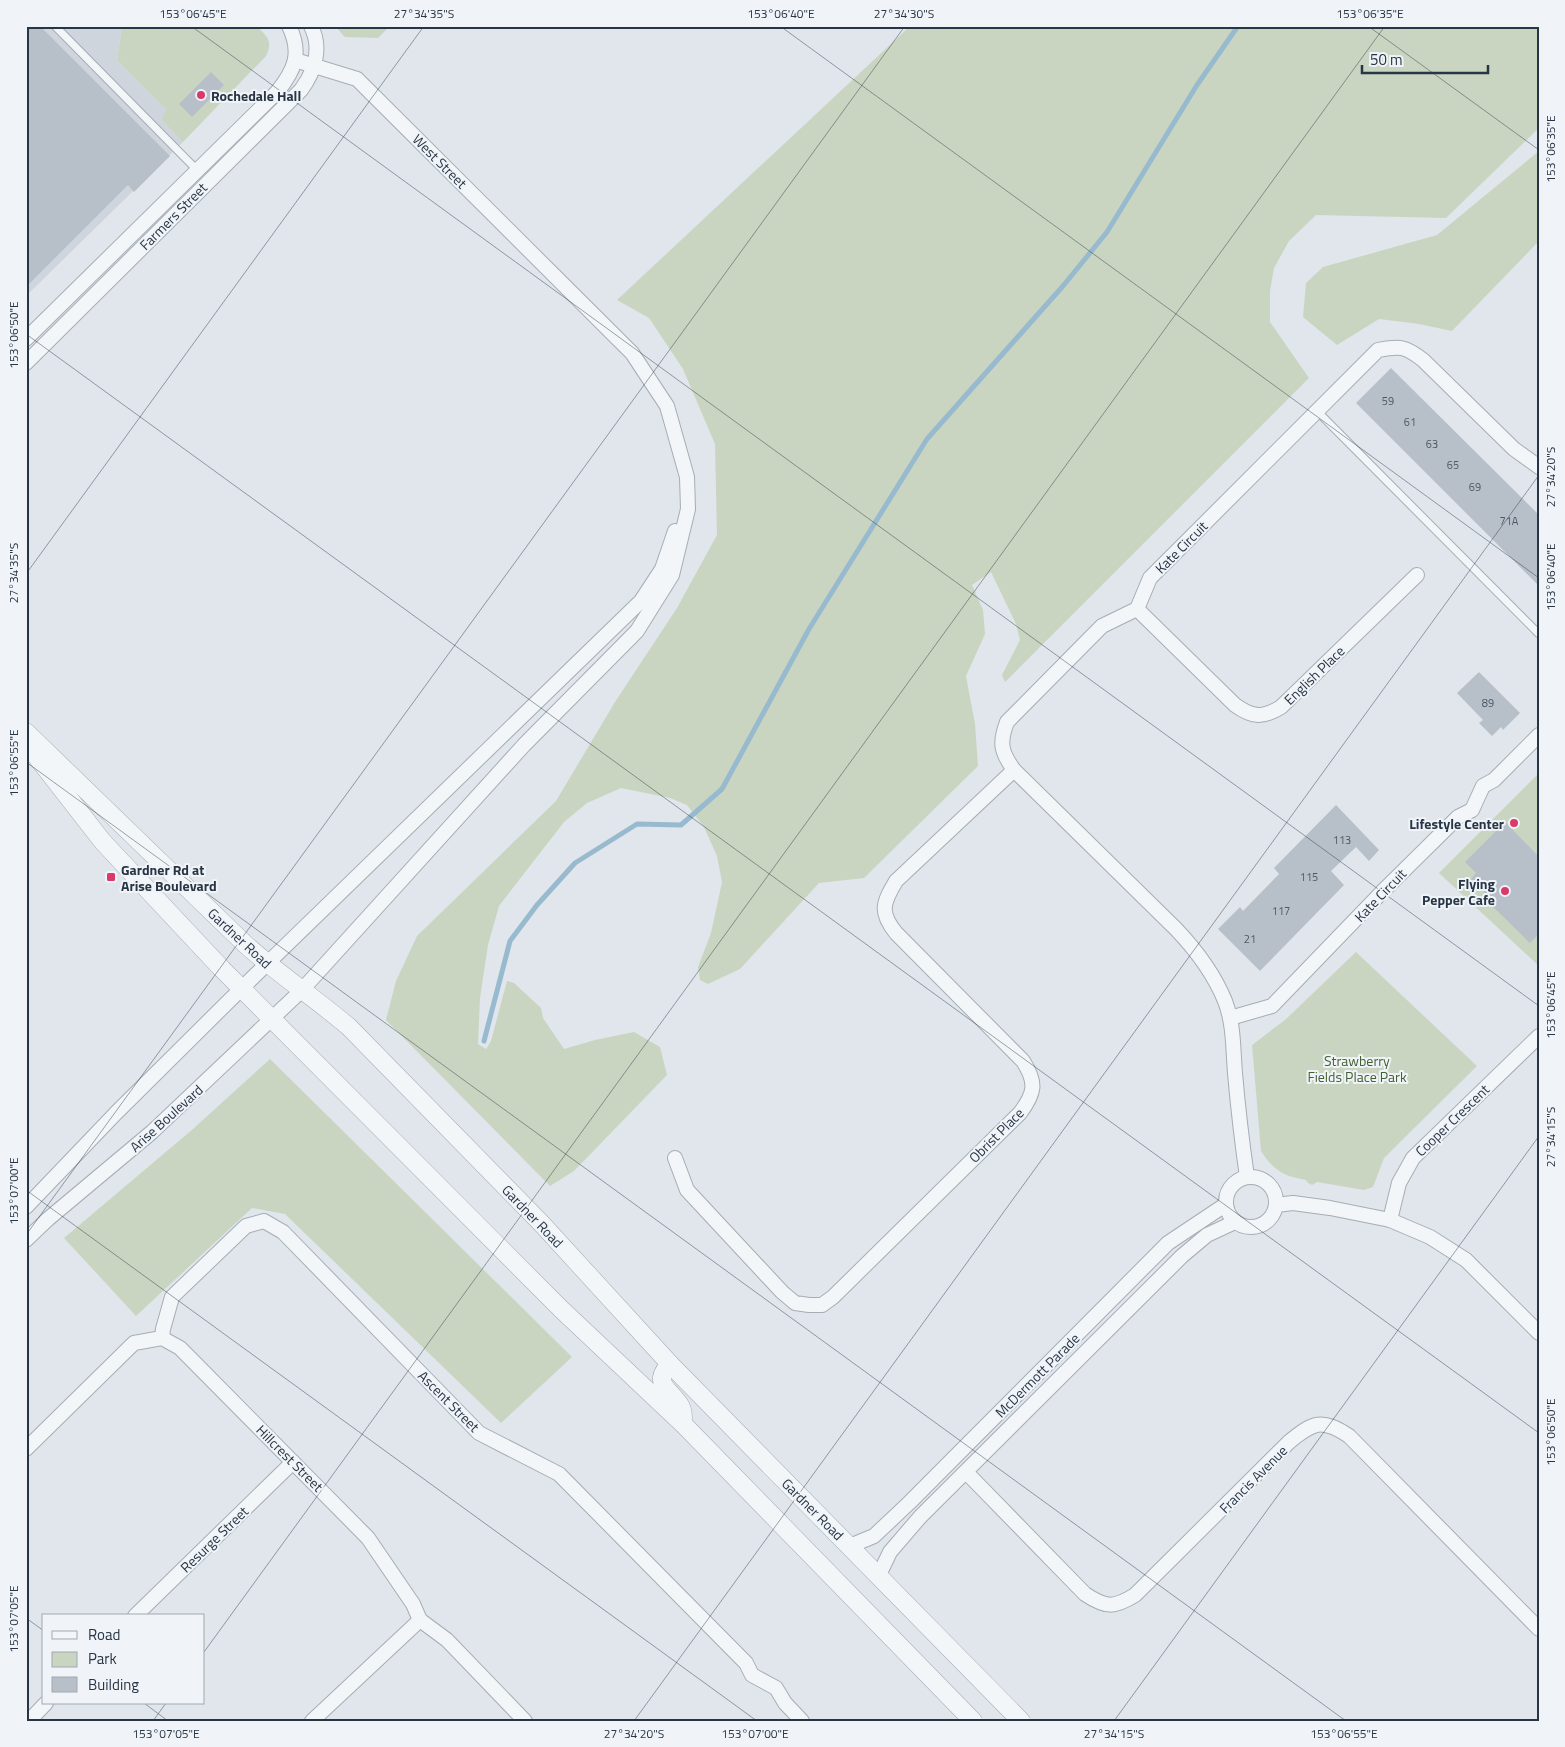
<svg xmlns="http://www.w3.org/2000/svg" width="1565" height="1747" viewBox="0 0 1565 1747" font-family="'Titillium Web',sans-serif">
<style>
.built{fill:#ced5dd}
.green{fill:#c9d5c1}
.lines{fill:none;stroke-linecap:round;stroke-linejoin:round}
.stream{stroke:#98bace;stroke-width:5}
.building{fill:#b7c0c9}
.service-casing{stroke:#a5adb6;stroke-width:9}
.minor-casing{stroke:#a5adb6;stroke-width:16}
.tertiary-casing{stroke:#a5adb6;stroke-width:19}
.service{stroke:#f3f6f8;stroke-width:7}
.minor{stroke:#f3f6f8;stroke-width:14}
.tertiary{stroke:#f3f6f8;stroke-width:18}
.ticks{fill:none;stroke:#273544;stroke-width:1;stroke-opacity:0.45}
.poi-dot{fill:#da3a69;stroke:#f0f4f8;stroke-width:2}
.labels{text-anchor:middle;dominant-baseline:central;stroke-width:4;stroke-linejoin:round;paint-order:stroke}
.number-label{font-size:11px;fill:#4b5865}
.poi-label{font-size:14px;font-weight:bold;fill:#273544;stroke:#f0f4f8;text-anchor:start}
.street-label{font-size:14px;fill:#273544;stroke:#f0f4f8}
.park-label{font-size:14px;fill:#426133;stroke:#f0f4f8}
.neatline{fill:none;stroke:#273544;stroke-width:2}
.ticks-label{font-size:12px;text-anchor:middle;fill:#273544}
</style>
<rect width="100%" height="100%" fill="#e0e6eb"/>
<path class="built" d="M26,26H122L117,60L168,110L161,119L183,142L26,296Z"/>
<g class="green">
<path d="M122,26H257C268,38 273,41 266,56L183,142L161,119L167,110L117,60Z"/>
<path d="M335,26H390L378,38L345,37Z"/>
<path d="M906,26H1539V128L1446,218L1316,215L1289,241L1274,268L1270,291V322L1309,378L1005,682L1002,675L1020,640L1016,624L991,572L972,585L983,610L985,634L966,676L975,724L978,766L864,878L819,883L740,969L708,984L700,980L698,967L711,933L722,882L717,856L704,827L687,805L670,798L621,788L587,803L564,822L499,906L488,945L480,998L478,1044L486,1049L491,1041L507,981L514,983L541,1008L543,1018L564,1049L595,1040L634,1032L660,1047L667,1075L574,1171L550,1186L386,1020L396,981L417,936L556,801L615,702L677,608L717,535L715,444L683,369L649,318L617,300L908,28Z"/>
<path d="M1539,151V241L1452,331L1419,324L1379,319L1337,345L1303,317L1306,283L1323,267L1437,235Z"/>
<path d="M1539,773V966L1439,873Z"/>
<path d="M1356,952L1477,1066L1384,1158L1373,1187L1364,1190L1317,1182L1312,1185L1308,1183L1306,1180C1283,1176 1274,1171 1261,1151L1252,1045L1285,1020Z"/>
<path d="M270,1059L572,1357L501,1423L285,1214L252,1208L136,1316L64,1238L193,1129Z"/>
</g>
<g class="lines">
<path class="stream" d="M484,1041L510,941L537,905L575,863L637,824L681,825L722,789L809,629L927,439L1063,286L1107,232L1197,85L1238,26"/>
</g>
<g class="building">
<path d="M26,26H40L170,156L134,192L128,185L26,287Z"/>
<path d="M211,72L224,85L192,117L179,104Z"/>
<path d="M1391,368L1539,515V586L1356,403Z"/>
<path d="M1479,672L1520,713L1503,730L1501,727L1492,736L1479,723L1483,720L1457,693Z"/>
<path d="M1336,805L1379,850L1369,861L1356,847L1331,871L1344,885L1260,971L1218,929L1240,907L1243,911L1279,874L1274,868Z"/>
<path d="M1505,822L1539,857V934L1530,943L1485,899L1488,896L1471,879L1476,873L1465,862Z"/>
</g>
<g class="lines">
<defs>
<g id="service">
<path d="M55,26L197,170"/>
<path d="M1317,411L1539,634"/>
</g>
<g id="minor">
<path d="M26,339L277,92C295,70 302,53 289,26"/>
<path d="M26,363L301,90C315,71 322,48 311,26"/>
<path d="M1137,609L1235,705C1253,718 1263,718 1281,707L1417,575"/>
<path d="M1230,1018L1272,1006L1382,892L1458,817L1472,810L1483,786L1494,780L1539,735"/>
<path d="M675,1158L687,1190L782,1292L795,1303L809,1305H822L833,1297L1020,1113C1035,1093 1037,1083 1023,1061L896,933C879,912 883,903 896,881L1014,770"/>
<circle cx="1251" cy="1202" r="25"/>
<path d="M1247,1177C1242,1142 1238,1108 1235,1073C1233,1050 1234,1024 1225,1001C1214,974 1196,950 1176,929L1014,770C1001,752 999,743 1007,722L1102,626L1137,609L1150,578L1378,350C1400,346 1405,346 1423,360L1514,449L1539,467"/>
<path d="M1276,1205L1293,1203L1330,1208L1390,1220L1430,1237L1466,1260L1539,1333"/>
<path d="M26,1207L116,1113L242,988L641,601L662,569L675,531"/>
<path d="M1390,1220L1399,1183L1413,1158L1539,1036"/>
<path d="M26,1240L48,1219L152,1132L301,991L524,745L637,631L672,575L688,509L687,477L667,406L632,353L357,79L295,60"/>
<path d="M162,1338L163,1329L172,1297L246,1226L264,1221L283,1232L479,1433L559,1474L746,1663L752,1675L776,1688L785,1703L802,1721"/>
<path d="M26,1449L134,1343L162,1338L180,1348L368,1538L413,1604L420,1620L447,1640L525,1721"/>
<path d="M966,1472L1085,1594C1106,1608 1114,1608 1135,1595L1289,1442C1313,1422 1322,1418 1349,1436L1539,1629"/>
<path d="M850,1546L874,1536L909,1503L1168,1243L1225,1205"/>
<path d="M879,1575L890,1552L920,1517L1182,1256L1207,1235L1235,1222"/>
<path d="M135,1616L293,1462"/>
<path d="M29,1721L46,1703"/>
<path d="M312,1721L420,1620"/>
</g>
<g id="tertiary">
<path d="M26,732L245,944C278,974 315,998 349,1027L541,1223L670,1364L1021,1721"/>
<path d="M29,747L103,842L222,969L561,1309L684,1425L973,1721"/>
<path d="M670,1364C650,1384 672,1390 681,1407C683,1411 683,1415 683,1419"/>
</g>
</defs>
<use href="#service" class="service-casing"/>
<use href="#minor" class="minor-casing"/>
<use href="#tertiary" class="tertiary-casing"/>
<use href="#service" class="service"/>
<use href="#minor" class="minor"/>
<use href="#tertiary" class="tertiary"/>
</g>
<path class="ticks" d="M191,26L1539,1006M780,26L1539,578M1368,26L1539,150M26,334L1539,1433M26,574L424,26M26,762L1346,1721M26,1190L757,1721M26,1235L905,26M26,1618L44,1631M204,1652L1385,26M144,1703L168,1721M153,1721L166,1703M634,1721L1539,475M1114,1721L1539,1136"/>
<g class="poi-dot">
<circle cx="201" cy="95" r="5"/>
<circle cx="1514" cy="823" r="5"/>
<rect x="106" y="872" width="10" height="10" rx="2.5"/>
<circle cx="1505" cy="891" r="5"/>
</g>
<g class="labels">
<g class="number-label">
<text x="1388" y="401">59</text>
<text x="1410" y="422">61</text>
<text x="1432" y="444">63</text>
<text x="1453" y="465">65</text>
<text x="1475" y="487">69</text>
<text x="1509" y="521">71A</text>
<text x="1488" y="703">89</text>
<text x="1342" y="840">113</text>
<text x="1309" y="877">115</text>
<text x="1281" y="911">117</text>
<text x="1250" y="939">21</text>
</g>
<g class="poi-label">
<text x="211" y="95">Rochedale Hall</text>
<text x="1504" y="823" text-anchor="end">Lifestyle Center</text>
<text x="121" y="869">Gardner Rd at<tspan x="121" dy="16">Arise Boulevard</tspan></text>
<text x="1495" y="883" text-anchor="end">Flying<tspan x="1495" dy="16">Pepper Cafe</tspan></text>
</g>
<g class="street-label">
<text transform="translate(440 161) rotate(45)">West Street</text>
<text transform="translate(173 216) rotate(-45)">Farmers Street</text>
<text transform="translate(1181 547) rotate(-45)">Kate Circuit</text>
<text transform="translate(1314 675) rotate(-44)">English Place</text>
<text transform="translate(1380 895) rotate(-46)">Kate Circuit</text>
<text transform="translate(240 938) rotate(43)">Gardner Road</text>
<text transform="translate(166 1118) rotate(-42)">Arise Boulevard</text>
<text transform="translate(1452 1120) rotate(-44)">Cooper Crescent</text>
<text transform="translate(996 1135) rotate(-45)">Obrist Place</text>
<text transform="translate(533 1216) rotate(46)">Gardner Road</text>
<text transform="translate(1037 1375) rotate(-45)">McDermott Parade</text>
<text transform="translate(449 1401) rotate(45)">Ascent Street</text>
<text transform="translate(290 1458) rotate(45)">Hillcrest Street</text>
<text transform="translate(1253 1479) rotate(-45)">Francis Avenue</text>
<text transform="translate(813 1509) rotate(45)">Gardner Road</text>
<text transform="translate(214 1539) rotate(-44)">Resurge Street</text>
</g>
<g class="park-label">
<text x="1357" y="1060">Strawberry<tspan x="1357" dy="16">Fields Place Park</tspan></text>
</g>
</g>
<rect width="1565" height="1747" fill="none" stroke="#f0f4f8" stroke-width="55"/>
<rect x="42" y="1614" width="162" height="90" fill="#f0f4f8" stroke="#a0a8b0"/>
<rect x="52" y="1631" width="25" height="8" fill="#f3f6f8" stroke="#a0a8b0"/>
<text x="88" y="1640" font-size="15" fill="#273544">Road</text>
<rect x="52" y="1652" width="25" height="15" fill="#c9d5c1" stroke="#a0a8b0"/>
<text x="88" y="1664" font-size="15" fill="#273544">Park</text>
<rect x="52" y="1677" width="25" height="15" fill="#b7c0c9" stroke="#a0a8b0"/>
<text x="88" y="1690" font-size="15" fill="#273544">Building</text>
<path d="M1362 65v8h126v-8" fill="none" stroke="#273544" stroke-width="2.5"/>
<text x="1370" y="65" font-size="15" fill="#273544" stroke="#f0f4f8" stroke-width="4" paint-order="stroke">50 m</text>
<rect x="28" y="28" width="1510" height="1692" class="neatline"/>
<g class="ticks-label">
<text x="193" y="18">153°06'45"E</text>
<text x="424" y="18">27°34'35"S</text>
<text x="781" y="18">153°06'40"E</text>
<text x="904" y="18">27°34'30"S</text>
<text x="1370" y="18">153°06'35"E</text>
<text transform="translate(1551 149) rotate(-90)" y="4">153°06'35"E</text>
<text transform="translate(14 335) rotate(-90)" y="4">153°06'50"E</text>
<text transform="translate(1551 477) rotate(-90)" y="4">27°34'20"S</text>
<text transform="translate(14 573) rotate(-90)" y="4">27°34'35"S</text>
<text transform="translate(1551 577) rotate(-90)" y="4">153°06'40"E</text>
<text transform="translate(14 763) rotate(-90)" y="4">153°06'55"E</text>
<text transform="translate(1551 1005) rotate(-90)" y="4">153°06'45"E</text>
<text transform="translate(1551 1137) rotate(-90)" y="4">27°34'15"S</text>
<text transform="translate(14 1191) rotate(-90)" y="4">153°07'00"E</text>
<text transform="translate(1551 1432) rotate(-90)" y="4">153°06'50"E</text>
<text transform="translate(14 1619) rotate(-90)" y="4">153°07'05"E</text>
<text x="166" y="1738">153°07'05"E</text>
<text x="634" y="1738">27°34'20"S</text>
<text x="755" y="1738">153°07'00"E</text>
<text x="1114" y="1738">27°34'15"S</text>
<text x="1344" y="1738">153°06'55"E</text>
</g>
</svg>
